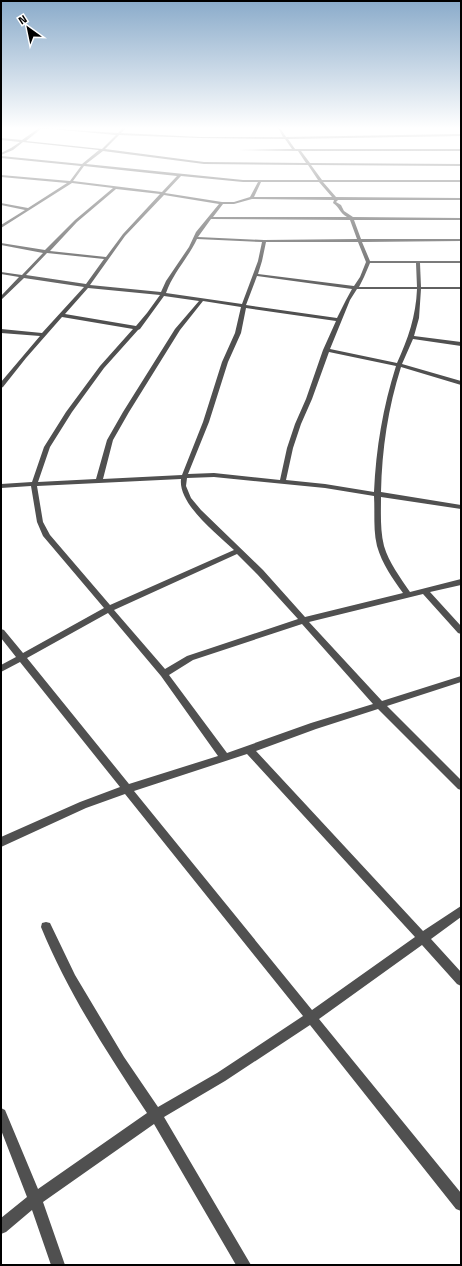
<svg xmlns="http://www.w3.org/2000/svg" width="462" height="1266" viewBox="0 0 462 1266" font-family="'Titillium Web',sans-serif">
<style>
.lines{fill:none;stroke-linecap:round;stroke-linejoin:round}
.street{fill:#505050;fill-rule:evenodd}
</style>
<rect width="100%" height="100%" fill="#fff"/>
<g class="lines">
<path class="street" d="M39,128L118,133L123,128H126L121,133L200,137H283L278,128H280L286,137L461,134V136L288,139L295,149H461V151H301L310,163L461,164V166L311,165L322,180H461V182H323L336,197L461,198V200H338L336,202L341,205L344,211L353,217L461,218V220H354L361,239H461V241L362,242L370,261H461V263H420L421,287H461V289H421L419,318L414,336L461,342V346L413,339L402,364L461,381V385L401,367C388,408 382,449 381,492L461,505V509L381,497C381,513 380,530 384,546C389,563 400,577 410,592L461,579V585L430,592L461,626V634L458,633L423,594L309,622L382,701L461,676V682L387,706L461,780V790L458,789L378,709L316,729L256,751L423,931L461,906V917L431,939L461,972V986L457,984L422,945L319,1019L461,1193V1211L456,1209L310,1025L225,1081L164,1117L251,1265H236L154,1124L43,1202L65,1265H51L32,1210L6,1232L1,1234V1218L27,1197L1,1130V1108L5,1110L38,1189L147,1113C108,1054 68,993 41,927L42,923L46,922L50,923L75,975L124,1057L158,1107L217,1073L303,1016L125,794L86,808L1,847V837L80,802L120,787L20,662L1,672V665L16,657L1,638V629L4,630L23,653L104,608L43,536L37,522L31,486L1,488V484L32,482L44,447L66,412L100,366L133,329L62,317L26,358L3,387L1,388V382L40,336L1,333V329L42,333L84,287L24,278L1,300V296L19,277L1,274V272L22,275L43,253L1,245V243L45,250L75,220L113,188L72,183L1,228V225L25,210L1,205V203L28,208L67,183L1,177V175L70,181L81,166L1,158V156L82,164L99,150L23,142L13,150L1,155V153L11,148L20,142L1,140V138L22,140ZM42,128L116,135L102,149L26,141ZM119,135L200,138L285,139L292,149L238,150L298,151L306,163L204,162L105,149ZM103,151L204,164L308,165L318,180H243L86,164ZM84,166L177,176L162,192L73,181ZM181,176L243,182H258L250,197L234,202H222L165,193ZM261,182H319L332,197H254ZM116,189L160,194L123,234L106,257L50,251L77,222ZM164,195L219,204L196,232L189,247L166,281L161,292L90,285L125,236ZM252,199L334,200L333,203C340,208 339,212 347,217H213L223,204H234ZM211,219L350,220L357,239L264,240L198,237ZM197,239L262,242L258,261L242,304L166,293C173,273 188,258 197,239ZM266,242H358L366,262L360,277L354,286L258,274L262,261ZM47,253L104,259L86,284L26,275ZM370,263H416L417,287H359L364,277ZM257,276L352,289L346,300L337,318L246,305ZM88,288L160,295L147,313L136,326L65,314ZM357,289H417C416,316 408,339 397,363L330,349L350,300ZM164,296L199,301L175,329L123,412L107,440L96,479L38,482L50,447L72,412L104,368L138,330L140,329ZM203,301L241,307L235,333L222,362L203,422L182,475L103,479L113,440L129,412L180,330ZM246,308L336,321L323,350L306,399L295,424L287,448L280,480L214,473L188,474L209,422L228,362L241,333ZM329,352L396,366C383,407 376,448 374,492L325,484L286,480L293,448L301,424L312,399ZM214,477L325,488L374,496C375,512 373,530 377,546C382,564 393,579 403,593L305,617L263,570L201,510L191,498L186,486L187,478ZM181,479C178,504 217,534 234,550L110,605L50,535L43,522L37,486ZM237,554L257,574L298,619L187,656L165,669L114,610ZM108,613L161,676L218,756L129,784L27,658ZM302,624L373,704L311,723L227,753L169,675L193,660ZM247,754L415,937L312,1010L134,791Z"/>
</g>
<linearGradient id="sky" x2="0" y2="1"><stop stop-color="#8aabca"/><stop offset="0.42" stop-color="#fff"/><stop offset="1" stop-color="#fff" stop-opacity="0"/></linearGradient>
<rect width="462" height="305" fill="url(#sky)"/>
<rect width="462" height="1266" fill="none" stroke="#000000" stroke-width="4"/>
<g transform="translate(28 28) rotate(327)" stroke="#ffffff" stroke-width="3" paint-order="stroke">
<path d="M0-3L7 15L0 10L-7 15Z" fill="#000000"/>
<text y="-6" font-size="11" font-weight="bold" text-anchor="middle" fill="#000000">N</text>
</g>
</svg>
